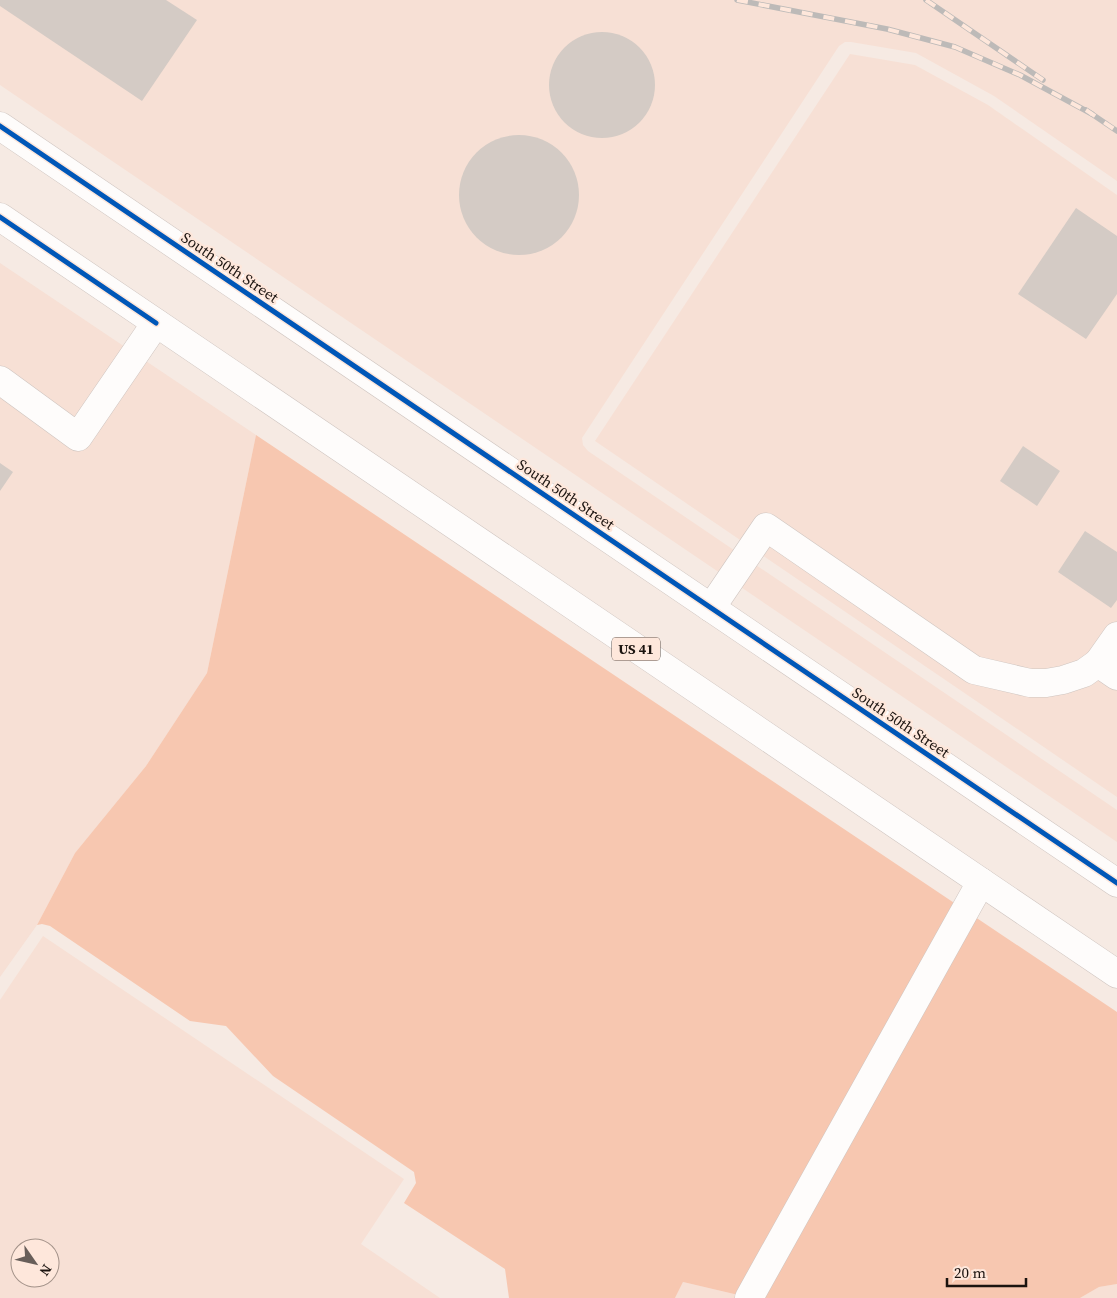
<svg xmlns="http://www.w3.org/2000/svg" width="1117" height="1298" viewBox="0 0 1117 1298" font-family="'Source Serif 4',serif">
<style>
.built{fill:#f7e0d5;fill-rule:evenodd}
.green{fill:#f7c7b0}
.building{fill:#d4cbc5}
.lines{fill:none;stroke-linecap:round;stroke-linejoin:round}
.minor-casing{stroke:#cfc5c0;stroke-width:29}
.major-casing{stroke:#cfc5c0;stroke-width:29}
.minor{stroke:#fefcfb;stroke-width:28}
.major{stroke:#fefcfb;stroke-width:28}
.rail-casing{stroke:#bdbab8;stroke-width:5.5}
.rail{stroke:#fee7db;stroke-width:4;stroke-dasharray:11;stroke-linecap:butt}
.cycleway-casing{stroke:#fee7db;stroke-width:8}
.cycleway{stroke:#0057b8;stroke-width:5}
.labels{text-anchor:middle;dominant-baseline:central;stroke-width:4.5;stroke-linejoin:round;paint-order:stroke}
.shield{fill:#fee7db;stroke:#5f534c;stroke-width:1}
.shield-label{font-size:14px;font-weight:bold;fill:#1b130f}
.street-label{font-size:15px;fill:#1b130f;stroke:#fee7db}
</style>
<rect width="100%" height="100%" fill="#f6eae3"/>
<g class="built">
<path d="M0,0H1117V181L994,96L916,53L851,42H845L839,46L582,438L583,445L588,451L1117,810V842L0,85Z"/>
<path d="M850,54L915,65L988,105L1117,195V797L595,441Z"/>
<path d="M0,263L256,435L207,673L146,766L75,853L37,925L0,977Z"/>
<path d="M43,936L404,1179L361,1244L440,1298H0V1000ZM20,1248H50V1278H20Z"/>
<path d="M683,1282L751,1298H675Z"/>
<path d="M1117,1284V1298H1080L1099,1287Z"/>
</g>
<path class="green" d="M256,435L1117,1012V1284L1099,1287L1080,1298H751L683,1282L675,1298H509L505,1269L404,1203L416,1183L414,1172L273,1076L226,1026L190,1021L50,926L42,924L37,925L75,853L146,766L207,673Z"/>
<g class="building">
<path d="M0,0H166L197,20L142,101L0,6Z"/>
<circle cx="602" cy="85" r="53"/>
<circle cx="519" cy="195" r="60"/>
<path d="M1076,208L1117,236V294L1086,339L1018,294Z"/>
<path d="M1023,446L1060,471L1037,506L1000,481Z"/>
<path d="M0,463L13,472L0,491Z"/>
<path d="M1085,531L1117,552V600L1111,608L1058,572Z"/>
</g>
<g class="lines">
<defs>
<g id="minor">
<path d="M0,380L78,437L156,323"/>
<path d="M711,608L766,527L974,670L1030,683H1046L1063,680L1084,673L1098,663L1117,676"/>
<path d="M1098,663L1117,636"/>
<path d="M749,1298L981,882"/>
</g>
<g id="major">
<path d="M0,126L1117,883"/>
<path d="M0,217L1117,974"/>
</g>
</defs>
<use href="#minor" class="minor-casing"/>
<use href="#major" class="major-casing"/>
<use href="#minor" class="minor"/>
<use href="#major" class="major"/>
<defs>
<g id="rail">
<path d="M737,0L887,29L955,47L1020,75L1092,114"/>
<path d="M926,0L1043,80"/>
<path d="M1086,110L1117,131"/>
</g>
</defs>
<use href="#rail" class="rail-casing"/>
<use href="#rail" class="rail"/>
<defs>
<g id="cycleway">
<path d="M0,126L1117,883"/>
<path d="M0,217L156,323"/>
</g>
</defs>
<use href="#cycleway" class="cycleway-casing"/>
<use href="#cycleway" class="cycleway"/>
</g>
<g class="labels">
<rect class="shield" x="612" y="637.5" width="48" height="23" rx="4"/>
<g class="shield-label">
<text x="636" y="649">US 41</text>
</g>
<g class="street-label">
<text transform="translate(230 267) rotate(34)">South 50th Street</text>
<text transform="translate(566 494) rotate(34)">South 50th Street</text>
<text transform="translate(901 722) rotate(34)">South 50th Street</text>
</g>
</g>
<g transform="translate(35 1263) rotate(124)"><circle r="24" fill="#fee7db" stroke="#a39289"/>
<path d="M0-4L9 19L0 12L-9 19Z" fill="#685e59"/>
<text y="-8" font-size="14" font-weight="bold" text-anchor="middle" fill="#1b130f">N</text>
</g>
<path d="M947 1278v8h79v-8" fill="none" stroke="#1b130f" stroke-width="2.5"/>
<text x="954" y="1278" font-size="15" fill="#1b130f" stroke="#fee7db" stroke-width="4" paint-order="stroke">20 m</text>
</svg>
